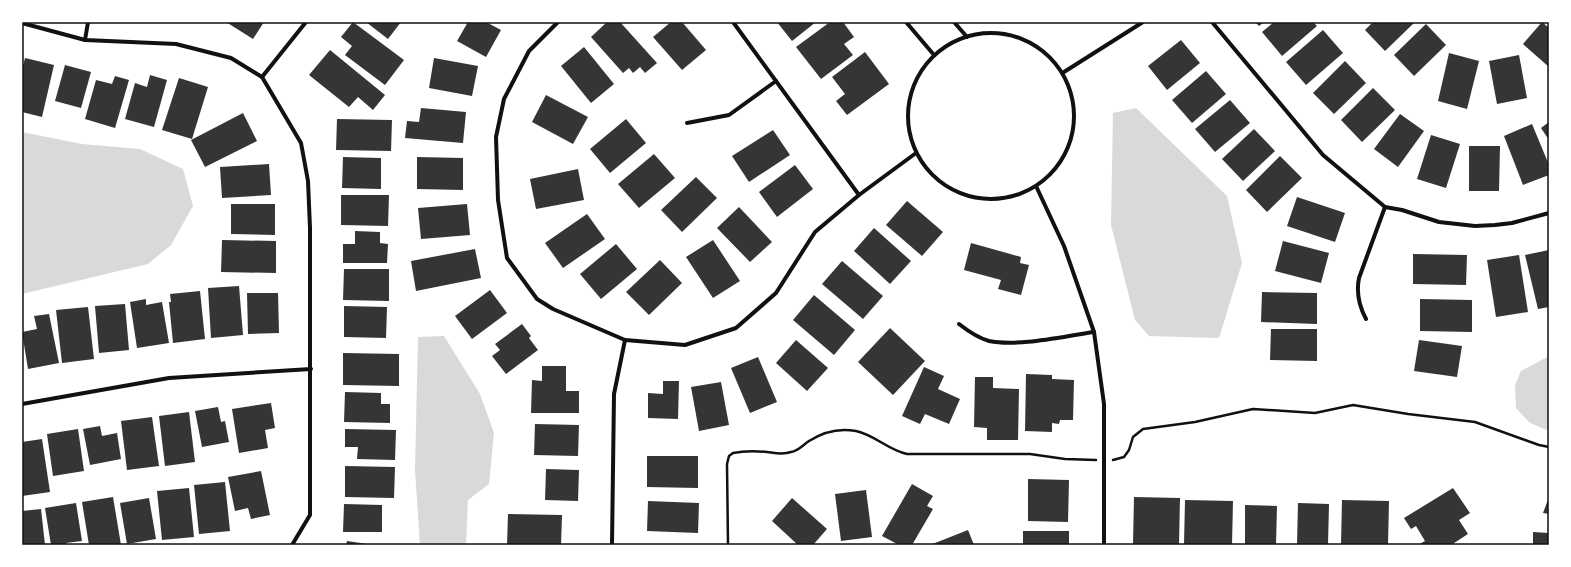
<svg xmlns="http://www.w3.org/2000/svg" width="1571" height="567" viewBox="0 0 1571 567" font-family="'IBM Plex Sans',sans-serif">
<style>
.water{fill:#d9d9d9}
.building{fill:#353535}
.lines{fill:none;stroke-linecap:round;stroke-linejoin:round}
.path{stroke:#111;stroke-width:2.5}
.minor{stroke:#111;stroke-width:4}
.neatline{fill:none;stroke:#111;stroke-width:1.5}
</style>
<rect width="100%" height="100%" fill="#fff"/>
<g class="water">
<path d="M1136,108L1227,196L1242,263L1219,338L1149,336L1135,320L1111,225L1113,113Z"/>
<path d="M22,132L82,144L140,149L183,169L193,206L171,245L148,264L22,294Z"/>
<path d="M444,336L480,394L494,433L489,484L468,500L466,545H420L415,470L418,337Z"/>
<path d="M1549,356V431L1530,423L1516,408L1515,385L1521,371Z"/>
</g>
<g class="building">
<path d="M226,22H264L253,39Z"/>
<path d="M353,22L404,60L385,85L345,55L352,46L341,37Z"/>
<path d="M366,22H401L388,39Z"/>
<path d="M468,22H486L501,30L486,57L457,41Z"/>
<path d="M607,22H620L657,63L645,73L640,67L633,73L629,68L623,73L591,37Z"/>
<path d="M671,22H682L706,50L682,70L653,37Z"/>
<path d="M777,22H816L792,41Z"/>
<path d="M830,22H843L854,37L844,44L853,55L821,79L796,47Z"/>
<path d="M1255,22H1264L1259,26Z"/>
<path d="M1274,22H1313L1317,26L1282,56L1262,32Z"/>
<path d="M1373,22H1415L1385,51L1365,30Z"/>
<path d="M1542,22L1549,28V67L1523,44Z"/>
<path d="M1426,24L1446,45L1414,76L1394,55Z"/>
<path d="M1323,30L1343,53L1306,85L1286,62Z"/>
<path d="M1181,40L1200,63L1167,90L1148,66Z"/>
<path d="M584,47L614,84L591,103L561,66Z"/>
<path d="M330,50L385,95L373,110L358,97L349,107L309,75Z"/>
<path d="M865,52L889,84L847,115L836,101L845,94L832,77Z"/>
<path d="M1449,53L1479,61L1467,109L1438,101Z"/>
<path d="M1519,55L1527,98L1497,104L1489,61Z"/>
<path d="M25,58L54,65L42,117L22,112V70Z"/>
<path d="M434,58L478,66L472,96L429,88Z"/>
<path d="M1345,61L1366,83L1334,114L1313,93Z"/>
<path d="M65,65L91,72L81,108L55,101Z"/>
<path d="M1206,71L1226,94L1192,123L1172,100Z"/>
<path d="M150,75L167,80L154,127L125,119L135,83L147,87Z"/>
<path d="M115,76L129,80L115,128L85,119L96,80L112,84Z"/>
<path d="M179,78L208,87L192,139L162,130Z"/>
<path d="M1373,88L1395,110L1362,142L1341,120Z"/>
<path d="M546,95L588,117L573,144L532,122Z"/>
<path d="M1230,100L1250,123L1215,152L1195,129Z"/>
<path d="M421,108L466,112L463,143L405,138L407,121L419,122Z"/>
<path d="M243,113L257,141L205,167L191,140Z"/>
<path d="M1400,114L1424,131L1398,167L1374,149Z"/>
<path d="M337,119L392,120L391,151L336,150Z"/>
<path d="M626,119L646,143L610,173L590,149Z"/>
<path d="M1549,122V140L1541,128Z"/>
<path d="M1532,124L1549,165V175L1523,185L1504,136Z"/>
<path d="M1254,129L1275,151L1243,181L1222,159Z"/>
<path d="M773,130L790,155L749,182L732,156Z"/>
<path d="M1431,135L1460,144L1446,188L1417,179Z"/>
<path d="M1469,146H1500L1499,191H1469Z"/>
<path d="M654,154L675,178L639,208L618,184Z"/>
<path d="M1280,156L1302,178L1267,212L1246,190Z"/>
<path d="M343,157L381,158V189L342,188Z"/>
<path d="M417,157L463,158V190L417,189Z"/>
<path d="M269,164L271,195L222,198L220,167Z"/>
<path d="M795,165L813,189L777,217L759,192Z"/>
<path d="M578,169L584,200L536,209L530,179Z"/>
<path d="M696,177L717,198L682,232L661,210Z"/>
<path d="M341,195H389L388,226L341,225Z"/>
<path d="M1297,197L1345,213L1335,242L1287,226Z"/>
<path d="M907,201L943,232L922,256L886,225Z"/>
<path d="M231,204H275V235L231,234Z"/>
<path d="M467,204L470,235L421,239L418,208Z"/>
<path d="M739,207L772,242L750,262L717,228Z"/>
<path d="M587,214L605,239L563,268L545,243Z"/>
<path d="M874,228L911,261L890,284L854,251Z"/>
<path d="M355,231L380,232V243L388,244L387,263H343V244H355Z"/>
<path d="M222,240L276,241V273L221,272Z"/>
<path d="M713,240L740,281L713,298L686,257Z"/>
<path d="M1283,241L1329,253L1321,283L1275,271Z"/>
<path d="M971,243L1021,257L1020,263L1029,265L1021,295L998,289L1001,280L964,270Z"/>
<path d="M616,244L637,269L601,299L580,274Z"/>
<path d="M475,249L481,278L416,291L411,261Z"/>
<path d="M1549,250V307L1538,309L1525,255Z"/>
<path d="M1413,254L1467,255L1466,285L1413,284Z"/>
<path d="M1519,255L1528,312L1496,317L1487,260Z"/>
<path d="M660,260L682,283L649,315L626,292Z"/>
<path d="M842,261L883,296L863,319L822,284Z"/>
<path d="M344,269H389V301L343,300Z"/>
<path d="M239,286L243,335L211,338L208,288Z"/>
<path d="M490,290L507,313L472,339L455,316Z"/>
<path d="M200,291L205,339L173,343L169,302H171L170,294Z"/>
<path d="M1262,292L1317,293V324L1261,322Z"/>
<path d="M247,293H278L279,333L248,334Z"/>
<path d="M814,295L855,330L834,355L793,320Z"/>
<path d="M146,299V305L162,302L169,343L137,348L130,302Z"/>
<path d="M1420,299L1472,300V332L1420,331Z"/>
<path d="M125,304L129,350L99,353L95,306Z"/>
<path d="M344,306L387,307L386,338L344,337Z"/>
<path d="M88,307L94,359L62,363L56,310Z"/>
<path d="M49,314L59,363L28,369L22,332L37,329L34,316Z"/>
<path d="M522,324L531,336L529,338L538,350L506,374L492,356L500,350L495,344Z"/>
<path d="M890,328L925,361L893,395L858,362Z"/>
<path d="M1271,329H1317V361L1270,360Z"/>
<path d="M796,340L828,368L807,391L776,363Z"/>
<path d="M1419,340L1462,346L1457,377L1414,371Z"/>
<path d="M343,353L399,354V386L343,385Z"/>
<path d="M758,357L777,402L750,413L731,368Z"/>
<path d="M542,366H566V391H579V413H531L532,380L542,381Z"/>
<path d="M924,367L944,376L938,389L960,399L949,424L925,414L920,424L902,416Z"/>
<path d="M1026,374L1052,375V379L1074,380L1073,420H1060L1059,424L1052,423V432L1025,431Z"/>
<path d="M975,377H993V388L1019,389L1018,440H987V428L974,427Z"/>
<path d="M663,381H679L678,419L648,418V393L663,394Z"/>
<path d="M721,382L729,425L699,431L691,387Z"/>
<path d="M345,392L381,393V404H390V423L344,422Z"/>
<path d="M271,403L275,428L265,430L268,448L239,453L232,409Z"/>
<path d="M218,407L221,422L225,421L229,442L202,447L195,411Z"/>
<path d="M189,412L195,462L165,466L159,416Z"/>
<path d="M152,417L159,466L127,470L121,421Z"/>
<path d="M535,424L579,425L578,456L534,455Z"/>
<path d="M100,426L102,436L117,433L121,459L90,465L83,429Z"/>
<path d="M78,429L84,471L53,476L47,434Z"/>
<path d="M345,429L396,430L395,460L357,459L358,447H345Z"/>
<path d="M42,439L50,492L22,496V442Z"/>
<path d="M647,456H698V488L647,487Z"/>
<path d="M345,466L395,467L394,498L345,497Z"/>
<path d="M546,469L579,470L578,501L545,500Z"/>
<path d="M261,471L270,515L251,519L248,508L235,511L228,477Z"/>
<path d="M1028,479L1069,480L1068,522L1028,521Z"/>
<path d="M225,482L230,531L199,534L194,485Z"/>
<path d="M912,484L933,496L927,506L933,509L912,545H899L882,536Z"/>
<path d="M189,488L194,537L162,540L157,491Z"/>
<path d="M1453,488L1470,513L1459,520L1468,534L1451,545H1418L1425,541L1416,526L1411,529L1404,518Z"/>
<path d="M866,490L872,537L841,541L835,494Z"/>
<path d="M113,497L121,545H89L82,502Z"/>
<path d="M1134,497L1180,498L1179,545H1133Z"/>
<path d="M1549,497V514L1543,513Z"/>
<path d="M149,498L156,539L127,544L120,503Z"/>
<path d="M792,498L827,529L813,545H798L772,521Z"/>
<path d="M1185,500L1233,501L1232,545H1184Z"/>
<path d="M1342,500L1389,501L1388,545H1341Z"/>
<path d="M648,501L699,503L698,533L647,531Z"/>
<path d="M76,503L82,541L66,543V545H51L45,508Z"/>
<path d="M1298,503L1329,504L1328,545H1297Z"/>
<path d="M344,504L382,505V532H343Z"/>
<path d="M1245,505L1277,506L1276,545H1245Z"/>
<path d="M41,509L45,545H22V511Z"/>
<path d="M508,514L562,515L561,545H507Z"/>
<path d="M968,530L974,545H930Z"/>
<rect x="1023" y="531" width="46" height="14"/>
<path d="M1533,532L1549,533V545H1533Z"/>
<path d="M347,541L367,544V545H346Z"/>
</g>
<g class="lines">
<g class="path">
<path d="M1113,460L1124,457L1129,450L1133,437L1143,429L1195,422L1253,409L1315,413L1353,405L1408,414L1475,422L1539,445L1549,447"/>
<path d="M728,545L727,464L729,456L733,453C743,451 756,451 767,452C775,453 783,455 791,452C798,451 803,445 809,441C823,432 840,428 856,431C875,435 888,450 907,454H1030L1065,459L1096,460"/>
</g>
<g class="minor">
<path d="M558,22L529,51L504,99L496,137L498,200L507,258L537,299L553,309L625,340L685,345L736,328L776,293L815,232L859,195L916,153"/>
<path d="M733,22L859,195"/>
<path d="M906,22L934,55"/>
<path d="M954,22L967,37"/>
<path d="M1212,22L1323,155L1385,207L1402,210L1439,222L1475,226L1495,225L1512,223L1549,213"/>
<path d="M22,23L85,40L176,44L231,58L262,77L301,143L308,181L310,228V515L292,545"/>
<circle cx="991" cy="116" r="83"/>
<path d="M85,40L88,22"/>
<path d="M1064,72L1143,22"/>
<path d="M262,77L306,22"/>
<path d="M687,123L729,115L776,81"/>
<path d="M1036,186L1064,246L1094,332L1104,404V545"/>
<path d="M1366,319C1359,306 1356,293 1359,278L1385,207"/>
<path d="M959,324C968,331 978,338 989,341C1019,347 1064,336 1094,332"/>
<path d="M22,404L169,378L311,369"/>
<path d="M612,545L614,394L625,340"/>
</g>
</g>
<rect width="1571" height="567" fill="none" stroke="#ffffff" stroke-width="46"/>
<rect x="23" y="23" width="1525" height="521" class="neatline"/>
</svg>
